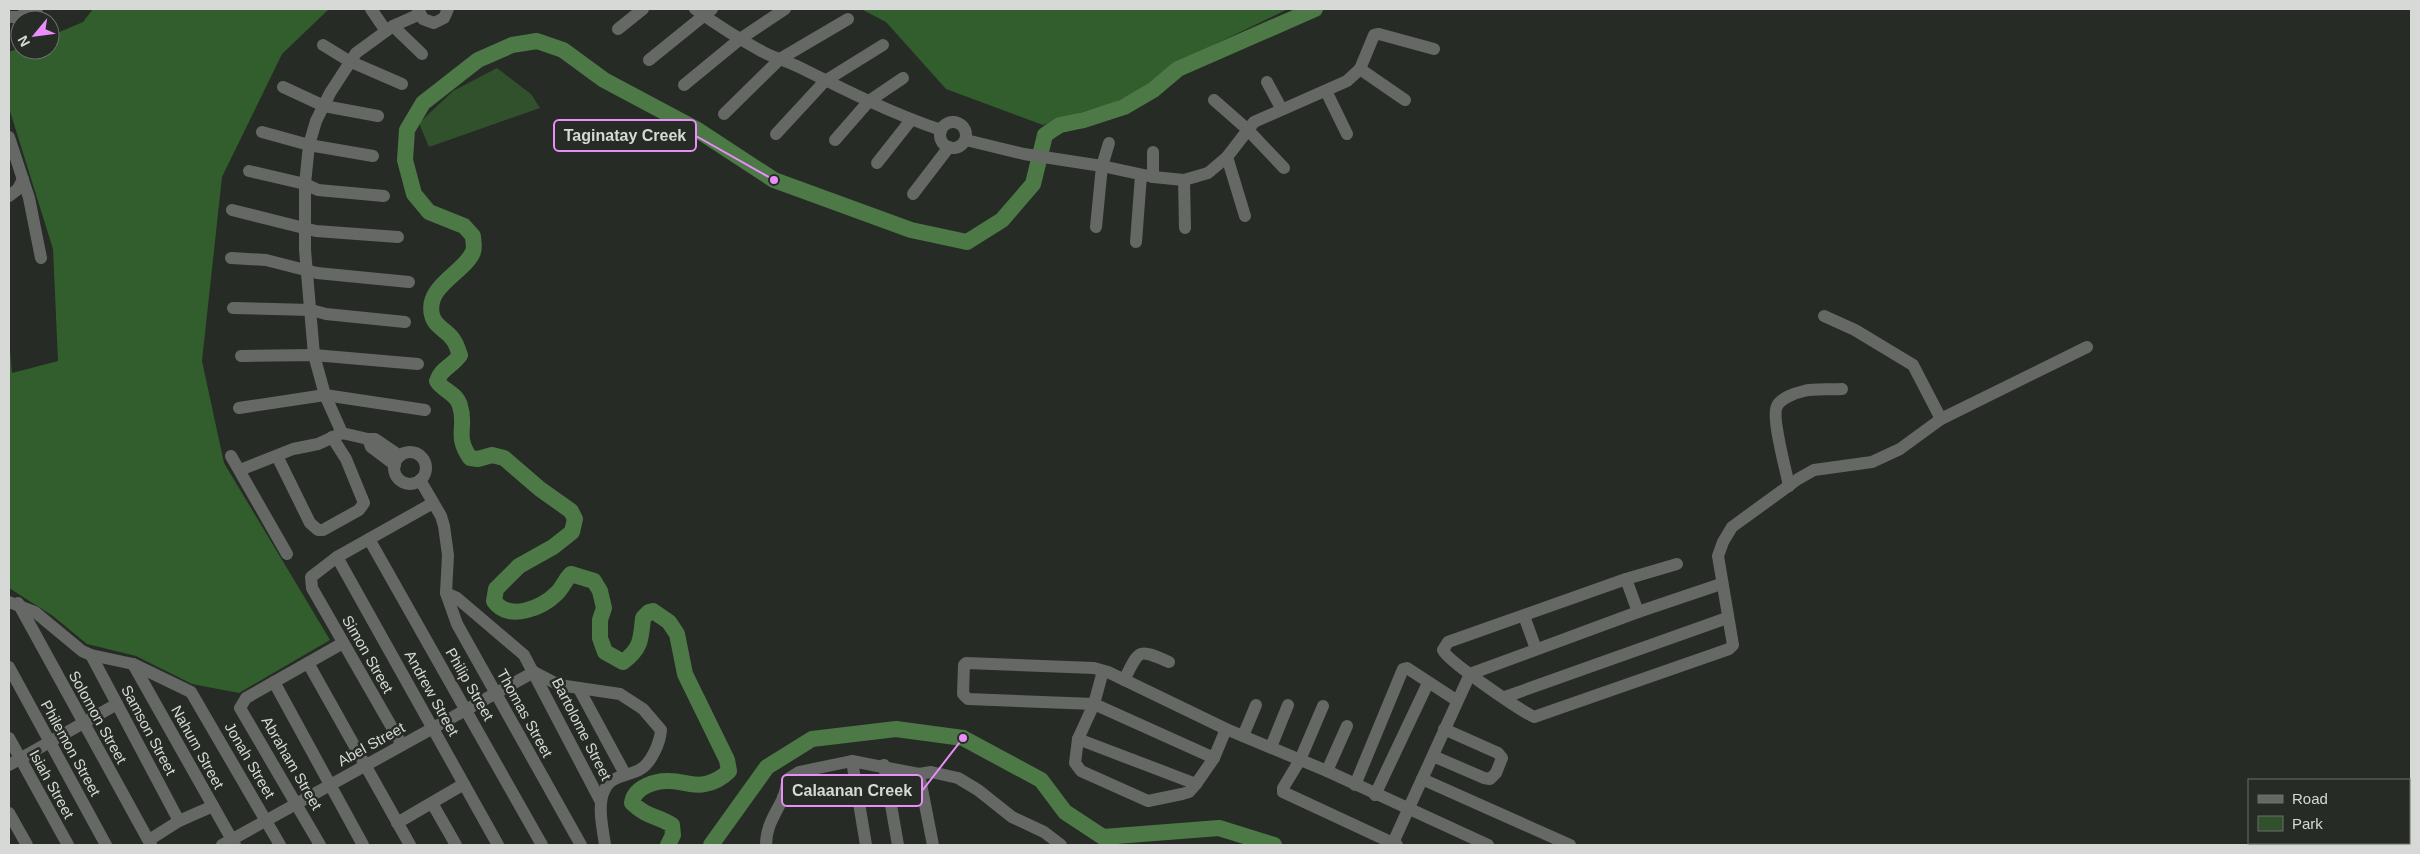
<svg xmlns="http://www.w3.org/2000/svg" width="2420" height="854" viewBox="0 0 2420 854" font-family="Arial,sans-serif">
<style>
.green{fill:#30512c}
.forest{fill:#325d2d}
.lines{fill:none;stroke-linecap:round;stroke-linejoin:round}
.river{stroke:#4d7947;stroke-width:16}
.minor{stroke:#666865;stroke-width:12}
.labels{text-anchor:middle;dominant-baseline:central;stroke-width:5;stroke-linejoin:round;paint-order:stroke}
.street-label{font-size:15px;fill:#d6d9d5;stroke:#262b25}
.leader{fill:none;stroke:#eb8dfb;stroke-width:2}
.callout-dot{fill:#eb8dfb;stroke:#262b25;stroke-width:2}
.callout{fill:#262b25;stroke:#eb8dfb;stroke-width:2}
.callout-label{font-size:16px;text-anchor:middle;font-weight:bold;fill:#d6d9d5}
</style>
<rect width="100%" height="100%" fill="#262b25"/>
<path class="green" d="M497,68L531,94L540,108L429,147L419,123L453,91Z"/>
<g class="forest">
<path d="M93,9H329L282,54L222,177L202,361L224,463L330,640L239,693L192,684L136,656L87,644L53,616L9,588V339L12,373L58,361L53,249L9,108V52L20,48V50H50V36L83,22Z"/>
<path d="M861,9H1288L1182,60L1135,93L1111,104L1061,118L1043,125L946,89L886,22Z"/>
</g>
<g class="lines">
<g class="river">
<path d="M668,845L673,835L672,825C656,815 648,818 632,803C634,787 656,780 670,781C682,781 693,787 705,784C715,782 722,778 729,771L727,760L685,674L677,634L669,622L653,611L649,612L643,618C641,639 641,649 623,662L605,652L600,638V620L604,608L600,591L594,581L571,574C565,580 563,587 557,593C542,608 509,622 494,601L496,589L519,566L553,547L572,532L575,519L571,511L540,489L504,458L492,455L478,459L470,458C454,435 467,427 460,406C457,393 443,391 437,381C441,368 453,366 460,355C458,351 457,345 454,341C448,330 435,328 432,315C425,286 464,273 473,252C475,247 473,241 473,236L464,226L429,212L414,194L405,160L407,130L423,103L478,60L512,45L537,41L563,50L604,80L696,129L774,180L911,230L967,242L1002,220L1033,184L1045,135L1052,130L1060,125L1084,120L1124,107L1153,90L1178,69L1315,9"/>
<path d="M711,845L767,767L812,739L896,729L963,738L1041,780L1065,812L1103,837L1219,828L1274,845"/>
</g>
<g class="minor">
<path d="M371,9L386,31"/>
<path d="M418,9L423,19L434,23L444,18L448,9"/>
<path d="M695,9C717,25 739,39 763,52C775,58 789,62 801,68C847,91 893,114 941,130"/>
<path d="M9,17H18L37,9"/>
<path d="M393,26L422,54"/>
<path d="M618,29L643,9"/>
<path d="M323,45L349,61L402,84"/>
<path d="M649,60L712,9"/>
<path d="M1360,69L1405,100"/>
<path d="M1267,82L1281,108"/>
<path d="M684,85L740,39L785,9"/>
<path d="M283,87L324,106L378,116"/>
<path d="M1326,91L1347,134"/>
<path d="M1214,100L1247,129L1284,168"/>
<path d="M724,114L780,59L848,19"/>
<circle cx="953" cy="135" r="13"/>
<path d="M262,132L309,145L373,156"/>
<path d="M776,134L825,81L883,45"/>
<path d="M9,137L29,198L41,258"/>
<path d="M835,140L869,101L903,78"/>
<path d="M966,140L1024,154L1102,166L1153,177L1184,180L1208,173L1227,157L1254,122L1347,81L1360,69L1374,35L1379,34L1434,49"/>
<path d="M1227,157L1245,216"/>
<path d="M877,163L911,120"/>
<path d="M249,171L305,184L318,190L384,196"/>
<path d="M1153,177V152"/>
<path d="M1184,180L1185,228"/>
<path d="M913,194L949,147"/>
<path d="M9,196L18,189L23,179"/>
<path d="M232,210L316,231L398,237"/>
<path d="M1096,227L1102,166L1109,143"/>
<path d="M1136,242L1141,175"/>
<path d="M231,258L266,260L317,273L409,282"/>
<path d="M233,308L311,310L326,314L405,322"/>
<path d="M1824,316L1855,330L1913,365L1941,419"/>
<path d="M241,356L314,355L418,364"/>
<path d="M239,408L325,395L425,410"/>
<path d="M342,433L325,395L314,355L305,250V184L309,145L316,121L330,93L356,53L393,26L420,14"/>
<path d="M368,439L371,447L395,465"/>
<circle cx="410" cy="468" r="16"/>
<path d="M231,456L287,554"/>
<path d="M277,456L310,523L318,530H323L359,510L364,503L346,459L332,437"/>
<path d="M240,470L293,449L318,444L342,433L368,439H375L400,456"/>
<path d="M420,480L441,516L444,526L448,555L446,593L457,624L581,845"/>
<path d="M1789,486C1786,470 1771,417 1777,406C1781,398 1795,393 1804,391C1815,388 1830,390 1842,389"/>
<path d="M369,539L542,845"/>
<path d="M337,557L498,845"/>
<path d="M1677,564L1626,579L1448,642L1443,650C1447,661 1520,710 1534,717L1729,649L1733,645L1718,556L1723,542L1732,527L1798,479L1814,470L1872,462L1900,449L1941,419L2087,347"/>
<path d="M1626,579L1638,612"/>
<path d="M446,593L457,598L524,655L601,802"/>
<path d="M9,602L35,612L82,651L91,655L133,664L191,692L280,845"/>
<path d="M18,603L151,845"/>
<path d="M1524,616L1536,649"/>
<path d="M91,655L179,821"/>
<path d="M308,663L410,845"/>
<path d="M133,664L235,845"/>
<path d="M9,667L106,845"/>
<path d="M1103,671L1094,704L1078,739L1075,763L1081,771L1148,801L1182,794L1189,792L1196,784L1214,758L1226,729"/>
<path d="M534,672L559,685L620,694L643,709L661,730C660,743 651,764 639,770C625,777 611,775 604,791C597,806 603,829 605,845"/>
<path d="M1124,680C1140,649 1137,648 1169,662"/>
<path d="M274,682L363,845"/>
<path d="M579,689L625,774"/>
<path d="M1505,697L1727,618"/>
<path d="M1323,706L1300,760L1283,788V792L1397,845"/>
<path d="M1243,736L1256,705"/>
<path d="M9,738L68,845"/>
<path d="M1078,739L1196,784"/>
<path d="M402,745L312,588L311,577L337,557L433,503"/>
<path d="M1271,747L1288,705"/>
<path d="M1433,756L1484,778L1490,779L1496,773L1502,758L1498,753L1444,729"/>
<path d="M1214,758L1094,704L968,699L963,694L964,665L966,663L1094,668L1108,672L1226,729L1327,771L1488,845"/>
<path d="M852,761L866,845"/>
<path d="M9,765L117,704"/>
<path d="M884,765L898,845"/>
<path d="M1327,771L1347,726"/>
<path d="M919,774L933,845"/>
<path d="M1422,779L1570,845"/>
<path d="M1355,785L1403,669L1407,668L1456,700"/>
<path d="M1375,795L1428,683"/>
<path d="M783,797L856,784"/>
<path d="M432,803L456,845"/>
<path d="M9,813L27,845"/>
<path d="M397,823L464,784"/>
<path d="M149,840L179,821L213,806"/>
<path d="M222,845L534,672"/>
<path d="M320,845L240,708L246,698L343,643"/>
<path d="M766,845C766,826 775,815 783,798C786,792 786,785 788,779L799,772L852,761L919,774L931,772L958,778L978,790L1012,817L1044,832L1061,845"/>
<path d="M1392,845L1470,674L1638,612L1721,584"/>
</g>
</g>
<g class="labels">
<g class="street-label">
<text transform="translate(368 654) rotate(60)">Simon Street</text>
<text transform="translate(470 684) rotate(60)">Philip Street</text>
<text transform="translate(432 693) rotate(61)">Andrew Street</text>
<text transform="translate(525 713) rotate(61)">Thomas Street</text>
<text transform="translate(98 717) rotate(61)">Solomon Street</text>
<text transform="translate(582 729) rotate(63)">Bartolome Street</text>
<text transform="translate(149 730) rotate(62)">Samson Street</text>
<text transform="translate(371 744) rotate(-29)">Abel Street</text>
<text transform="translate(198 747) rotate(61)">Nahum Street</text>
<text transform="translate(71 748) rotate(61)">Philemon Street</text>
<text transform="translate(250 760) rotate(60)">Jonah Street</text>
<text transform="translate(292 763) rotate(60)">Abraham Street</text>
<text transform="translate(52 784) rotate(61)">Isiah Street</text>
</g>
</g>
<path class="leader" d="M774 180L696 136M963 738L922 791"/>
<g class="callout-dot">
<circle cx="774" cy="180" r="5"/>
<circle cx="963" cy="738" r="5"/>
</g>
<g class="callout">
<rect x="554" y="120" width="142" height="31" rx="5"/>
<rect x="782" y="775" width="140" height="31" rx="5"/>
</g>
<g class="callout-label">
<text x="625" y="141">Taginatay Creek</text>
<text x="852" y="796">Calaanan Creek</text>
</g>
<rect width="2420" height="854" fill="none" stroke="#d6d9d5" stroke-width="20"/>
<rect x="2248" y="779" width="162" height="65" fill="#262b25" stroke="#6c716b"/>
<rect x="2258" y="795" width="25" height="8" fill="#666865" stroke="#6c716b"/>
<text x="2292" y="804" font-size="15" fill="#d6d9d5">Road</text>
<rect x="2258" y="816" width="25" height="15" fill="#30512c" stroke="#6c716b"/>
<text x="2292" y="829" font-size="15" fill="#d6d9d5">Park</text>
<g transform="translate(35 35) rotate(241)"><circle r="24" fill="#262b25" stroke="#6c716b"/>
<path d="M0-4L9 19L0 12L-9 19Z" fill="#eb8dfb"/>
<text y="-8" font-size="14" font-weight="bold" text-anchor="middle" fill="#d6d9d5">N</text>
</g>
</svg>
